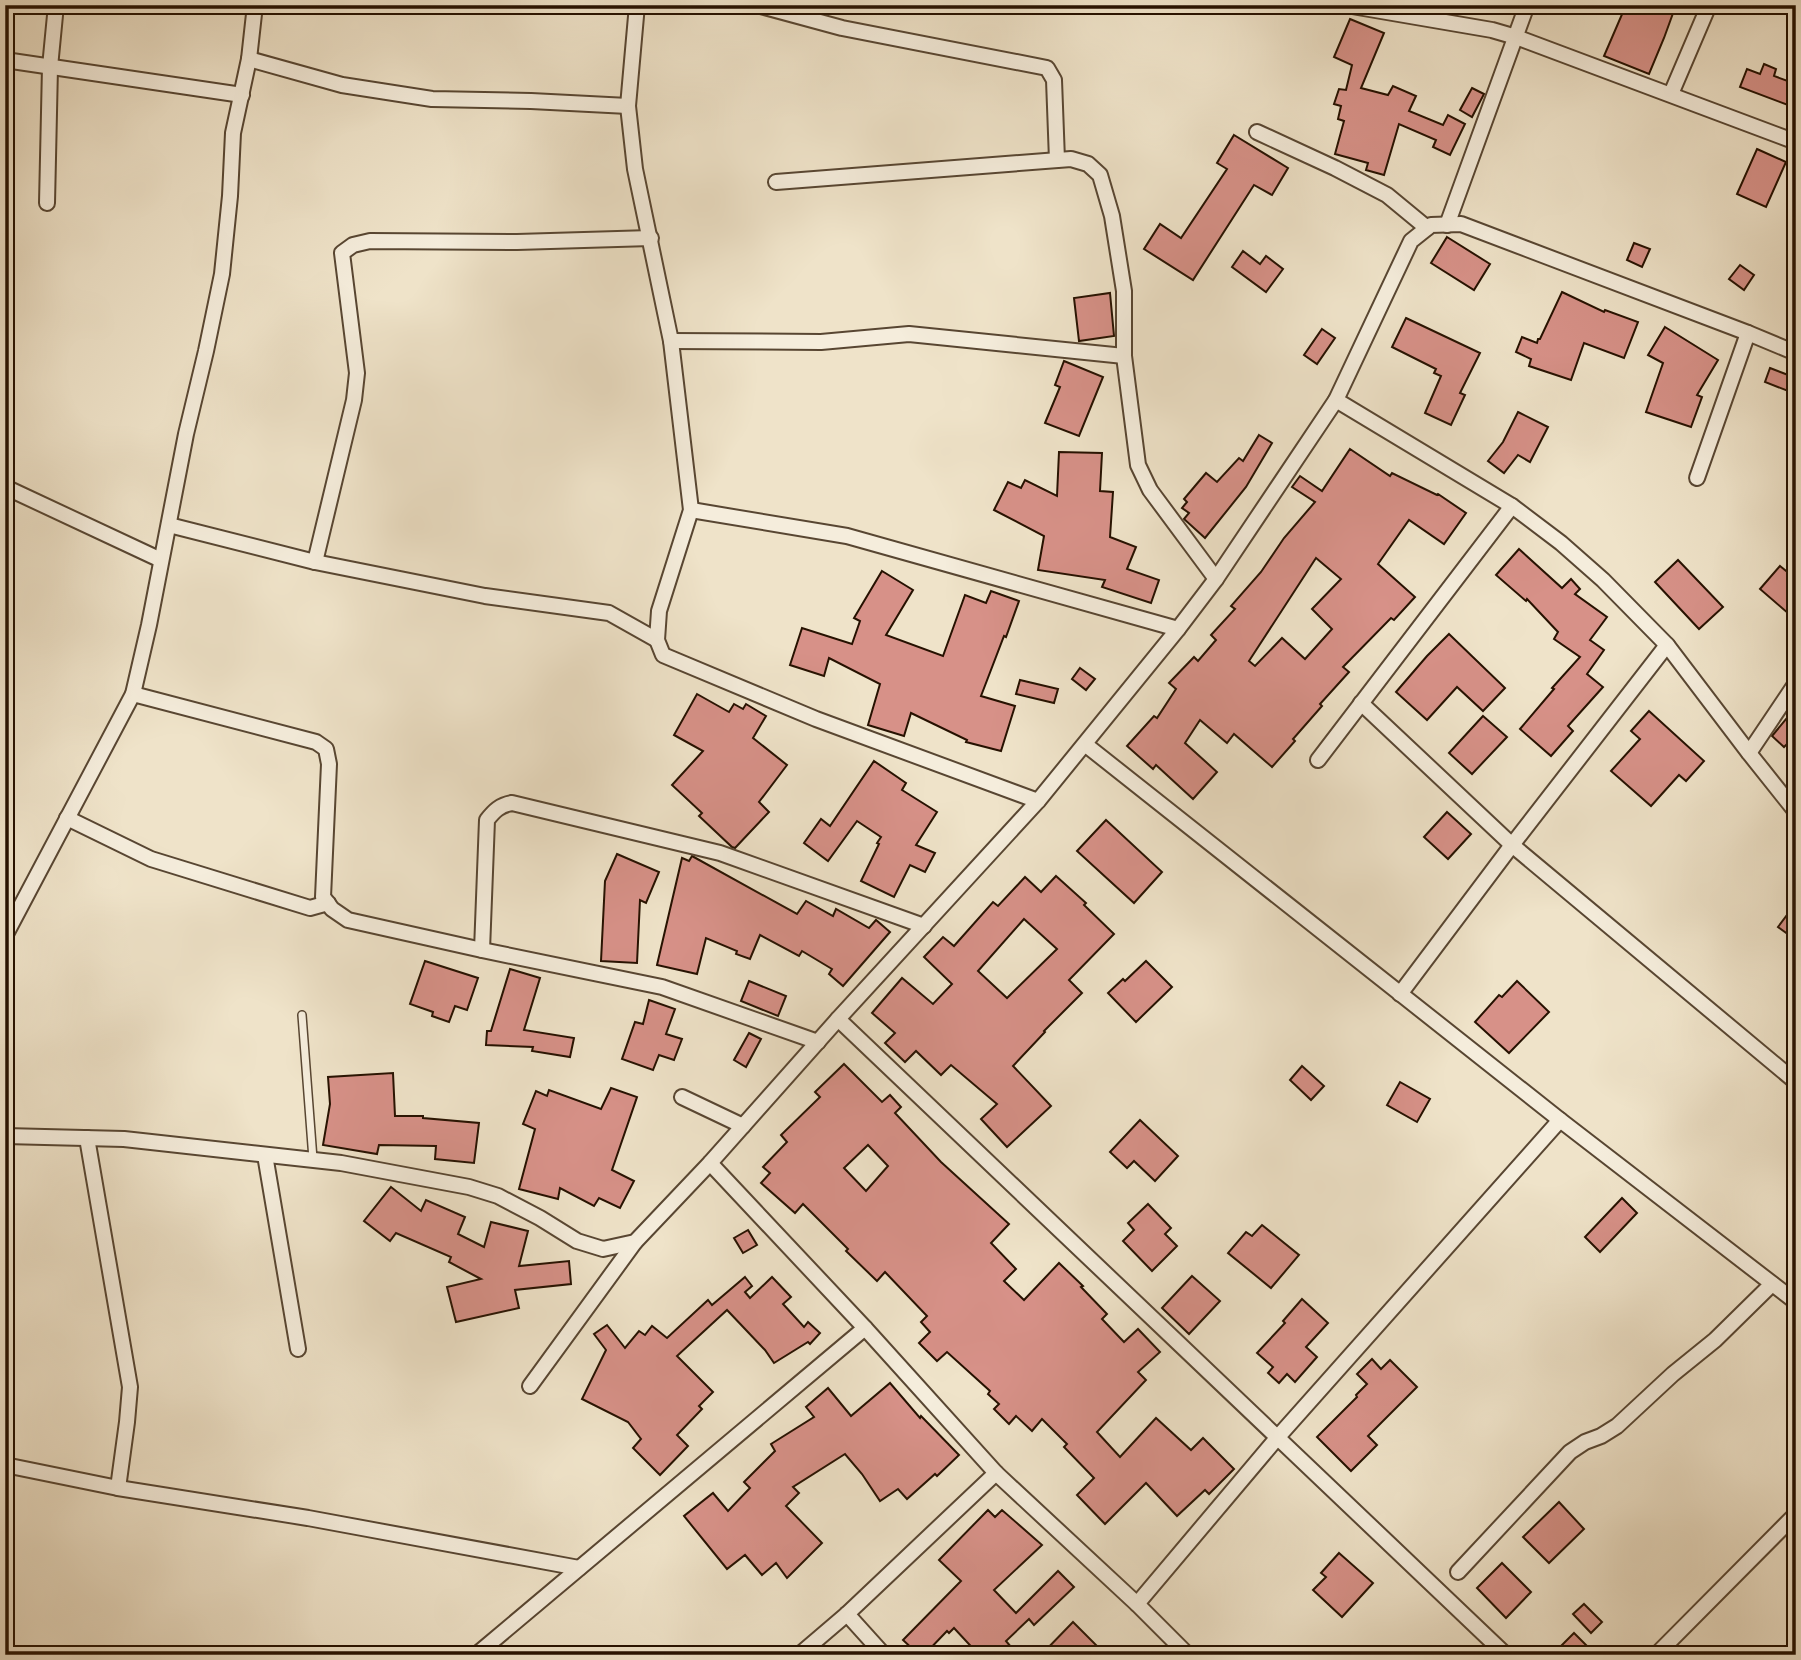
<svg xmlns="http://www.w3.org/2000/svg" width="1801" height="1660" viewBox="0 0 1801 1660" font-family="'Old Standard TT',serif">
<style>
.building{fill:#d79188;stroke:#261100;stroke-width:2;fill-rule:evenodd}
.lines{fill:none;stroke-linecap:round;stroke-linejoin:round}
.lane-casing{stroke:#584632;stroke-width:10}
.street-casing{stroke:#584632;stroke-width:18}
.lane{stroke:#f5eddc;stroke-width:7}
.street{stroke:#f5eddc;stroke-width:14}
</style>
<rect width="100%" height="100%" fill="#efe3c9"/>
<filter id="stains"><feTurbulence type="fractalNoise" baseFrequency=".00286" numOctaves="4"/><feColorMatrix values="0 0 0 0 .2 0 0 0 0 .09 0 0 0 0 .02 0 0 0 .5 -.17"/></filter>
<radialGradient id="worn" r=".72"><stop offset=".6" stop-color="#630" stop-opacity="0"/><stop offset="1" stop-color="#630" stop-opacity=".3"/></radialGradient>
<g class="building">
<path d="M1626,5H1676L1664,38L1649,74L1604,56Z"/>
<path d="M1350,19L1384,33L1361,88L1388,95L1393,86L1416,96L1409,111L1443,125L1448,115L1465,124L1450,155L1433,147L1436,140L1399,124L1384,175L1366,170L1368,163L1335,154L1344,121L1338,119L1341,106L1334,104L1339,89L1346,90L1352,65L1334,57Z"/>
<path d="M1764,64L1776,69L1774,76L1796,84V108L1740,87L1747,69L1760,74Z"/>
<path d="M1472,88L1484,94L1472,117L1460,110Z"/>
<path d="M1234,135L1288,168L1272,195L1254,185L1193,280L1144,249L1160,224L1181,238L1227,169L1217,163Z"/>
<path d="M1757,149L1786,162L1766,207L1737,194Z"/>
<path d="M1447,237L1490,264L1474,290L1431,263Z"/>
<path d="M1634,243L1650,249L1642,267L1627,260Z"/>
<path d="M1243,251L1260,264L1266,256L1283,269L1266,292L1232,267Z"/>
<path d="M1740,265L1754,275L1744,290L1729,279Z"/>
<path d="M1562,292L1604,312L1605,310L1638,322L1624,358L1584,343L1571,380L1529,366L1531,359L1516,352L1522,337L1537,343L1538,339H1540Z"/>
<path d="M1110,293L1114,336L1079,341L1074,298Z"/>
<path d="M1406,318L1480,353L1460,393L1465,395L1451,425L1425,413L1441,376L1434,373L1436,369L1392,347Z"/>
<path d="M1665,327L1718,360L1697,395L1702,397L1691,427L1646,412L1663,363L1648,355Z"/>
<path d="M1322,329L1335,338L1317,364L1304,355Z"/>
<path d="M1064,361L1103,377L1079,436L1045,423L1060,387L1055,385Z"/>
<path d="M1770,368L1796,378V394L1765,382Z"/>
<path d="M1518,412L1548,427L1530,462L1518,455L1504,473L1488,461L1503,442Z"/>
<path d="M1259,435L1272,443L1246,487L1205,538L1184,519L1189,513L1182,508L1187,502L1184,499L1206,473L1217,482L1239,458L1243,461Z"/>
<path d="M1350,449L1390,476L1392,473L1437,495L1438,494L1466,513L1444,544L1409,520L1378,564L1415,597L1394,620L1391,618L1343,667L1349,672L1320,704L1322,706L1293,739L1295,741L1272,767L1234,734L1227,743L1200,720L1185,743L1217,772L1193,799L1156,765L1153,769L1127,746L1154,716L1157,718L1176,689L1169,683L1194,657L1198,661L1216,640L1211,635L1235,609L1231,606L1261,572L1284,538L1315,502L1292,487L1300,476L1322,491ZM1316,558L1341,579L1312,609L1332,629L1305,659L1282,638L1255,666L1249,661Z"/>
<path d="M1059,452L1102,453L1100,491L1113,492L1110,537L1136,547L1127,569L1159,580L1151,603L1102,587L1105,580L1038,570L1044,536L994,510L1008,482L1021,488L1025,480L1057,496Z"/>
<path d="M1519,549L1562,588L1571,579L1580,589L1575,594L1607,617L1590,640L1604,650L1587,674L1603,687L1568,726L1573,731L1551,756L1520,729L1554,689L1552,688L1580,657L1554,639L1558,632L1527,599L1526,601L1496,575Z"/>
<path d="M1678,560L1723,607L1699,629L1655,582Z"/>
<path d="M1780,566L1796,579V620L1760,589Z"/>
<path d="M882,571L913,590L886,635L943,656L965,595L986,603L991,591L1019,601L1006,637L1004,636L981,696L1015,706L1001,751L966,742L967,740L911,713L904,736L868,725L880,684L829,658L824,676L790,665L802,628L852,644L860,621L854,618Z"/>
<path d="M1449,634L1505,688L1483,711L1457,687L1427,720L1396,692L1427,656Z"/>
<path d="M1080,668L1095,679L1086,690L1072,679Z"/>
<path d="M1020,680L1058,689L1054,703L1016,694Z"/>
<path d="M697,694L729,712L734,704L743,709L746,704L766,716L753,738L787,765L759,802L769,812L735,848L732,847L699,816L702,813L672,785L703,751L674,735Z"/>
<path d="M1796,707V750L1788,743L1784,747L1772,736Z"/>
<path d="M1649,711L1704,761L1686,781L1679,775L1651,806L1611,771L1640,739L1631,731Z"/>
<path d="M1483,716L1507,737L1472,774L1449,753Z"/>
<path d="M874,761L906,783L902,790L937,812L916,845L935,853L925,872L910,865L894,897L861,881L879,844L877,843L881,837L857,821L828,861L804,843L821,819L830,826Z"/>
<path d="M1447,812L1471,834L1448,859L1424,837Z"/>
<path d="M1106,820L1162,872L1134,903L1077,851Z"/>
<path d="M617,854L659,872L646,903L640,900L637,963L601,961L605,881Z"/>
<path d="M692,856L797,914L806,901L833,916L836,909L869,928L876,920L890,932L843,986L829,974L832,969L802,951L799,956L760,935L750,959L736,954L737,951L706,938L697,974L657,965L682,858L689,861Z"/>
<path d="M1056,876L1086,903L1084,905L1114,934L1069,980L1082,993L1044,1031L1045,1032L1013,1066L1051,1106L1007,1147L981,1119L997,1104L951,1065L941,1075L916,1051L905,1062L885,1043L895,1033L872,1013L902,978L933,1004L952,984L924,957L943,937L954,946L993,902L998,906L1025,877L1041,892ZM1024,919L1057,949L1007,998L978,971Z"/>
<path d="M1796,903V940L1778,927Z"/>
<path d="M425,961L478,978L467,1010L455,1006L449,1022L432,1016L433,1012L410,1004Z"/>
<path d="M1146,961L1172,987L1136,1022L1108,993L1123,979L1125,981Z"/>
<path d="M510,969L540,978L524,1030L574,1038L570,1057L532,1051L533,1047L486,1045L487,1031H491Z"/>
<path d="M749,981L786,996L778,1016L741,1001Z"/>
<path d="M1517,981L1549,1012L1509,1053L1475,1022L1499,995L1502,997Z"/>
<path d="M649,1000L675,1009L666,1034L682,1039L674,1060L659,1055L653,1070L622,1059L635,1022L643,1024Z"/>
<path d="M749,1033L761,1039L746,1067L734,1060Z"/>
<path d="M844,1064L882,1102L890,1095L901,1107L895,1113L941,1162L1009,1224L991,1243L1016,1269L1004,1281L1024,1300L1059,1263L1083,1286L1081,1287L1107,1314L1102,1319L1124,1342L1138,1329L1160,1352L1138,1372L1146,1380L1097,1432L1120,1457L1156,1418L1191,1450L1203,1438L1234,1469L1209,1494L1205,1490L1177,1516L1146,1483L1105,1524L1077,1495L1094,1478L1064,1447L1067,1444L1042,1419L1032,1431L1016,1416L1009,1424L994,1409L999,1404L988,1394L990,1391L947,1352L937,1361L919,1343L930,1332L921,1322L927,1316L885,1272L877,1281L846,1251L848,1249L803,1204L795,1213L761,1183L770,1173L763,1167L787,1142L781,1135L820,1097L815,1092ZM868,1145L888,1166L866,1191L844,1168Z"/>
<path d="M1302,1066L1324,1086L1311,1100L1290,1080Z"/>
<path d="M393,1073L395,1116H423V1118L479,1123L474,1163L435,1159L436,1146L379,1145L377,1154L323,1145L330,1104L328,1077Z"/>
<path d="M1400,1082L1430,1099L1417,1122L1387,1105Z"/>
<path d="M611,1088L637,1097L612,1170L634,1181L620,1208L599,1198L594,1206L560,1188L558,1199L519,1189L535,1129L523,1124L536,1091L547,1096L549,1090L601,1109Z"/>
<path d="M1140,1120L1178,1156L1155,1181L1134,1161L1127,1168L1110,1152Z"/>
<path d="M391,1187L421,1211L426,1200L465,1217L458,1234L484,1247L491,1222L528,1231L519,1266L569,1261L571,1284L515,1290L519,1308L456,1322L447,1287L481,1279L449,1262L451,1257L396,1233L390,1241L364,1221Z"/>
<path d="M1622,1198L1637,1213L1600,1252L1585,1237Z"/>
<path d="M1148,1204L1171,1228L1165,1234L1177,1246L1152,1271L1123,1241L1134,1230L1128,1223Z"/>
<path d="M1262,1225L1299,1255L1271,1288L1228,1253L1246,1232L1252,1236Z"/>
<path d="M748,1230L757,1245L743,1253L734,1238Z"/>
<path d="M1192,1276L1220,1301L1189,1334L1162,1308Z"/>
<path d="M745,1277L752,1286L745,1292L750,1298L772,1277L791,1297L783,1304L804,1327L808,1322L820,1333L810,1344L808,1342L774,1363L765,1350L727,1310L677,1356L713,1392L699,1406L702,1409L677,1435L688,1446L660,1475L633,1448L641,1439L628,1422L582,1399L606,1350L594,1334L607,1325L625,1348L639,1331L645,1335L652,1326L667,1338L708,1300L712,1305Z"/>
<path d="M1302,1299L1328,1323L1306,1347L1317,1357L1295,1382L1287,1374L1279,1383L1268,1373L1273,1367L1257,1353L1285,1323L1283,1321Z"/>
<path d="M1372,1359L1381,1369L1390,1360L1417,1387L1368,1436L1377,1445L1351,1471L1317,1437L1357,1397L1356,1395L1367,1384L1357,1374Z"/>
<path d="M890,1383L920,1418L921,1416L959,1455L937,1476L935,1474L907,1499L898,1489L880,1501L862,1474L845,1454L793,1487L799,1493L786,1506L822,1543L787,1578L776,1563L762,1575L745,1555L727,1569L684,1516L713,1493L728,1511L750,1488L744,1482L775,1451L771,1444L814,1417L806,1407L828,1388L851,1416Z"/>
<path d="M1559,1502L1584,1529L1549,1563L1523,1537Z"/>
<path d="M988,1510L995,1517L1002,1510L1042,1545L994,1590L1016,1613L1058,1571L1074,1587L1034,1625L1029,1619L1006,1641L1011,1647L1003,1655H979L954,1628L949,1633L947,1631L924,1655H919L903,1640L961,1581L939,1560Z"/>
<path d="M1339,1553L1373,1583L1342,1617L1313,1590L1326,1577L1321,1573Z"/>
<path d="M1502,1563L1531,1592L1506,1618L1477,1588Z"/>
<path d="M1584,1604L1602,1622L1591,1633L1573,1614Z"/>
<path d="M1073,1622L1097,1646L1089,1655H1041Z"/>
<path d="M1574,1633L1596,1655H1552Z"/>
</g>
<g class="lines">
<defs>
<path id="lane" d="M302,1015L313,1159"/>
<g id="street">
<path d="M637,5L628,106L635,169L671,341L691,510L659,611L657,640L663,655L816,719L1038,801"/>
<path d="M757,5L842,28L1047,68L1054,80L1057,160"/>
<path d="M1346,5L1492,30L1516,37L1796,142"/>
<path d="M249,59L342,85L432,99L531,101L628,106"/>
<path d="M5,60L242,95"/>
<path d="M1671,94L1709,5"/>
<path d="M1257,132L1335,168L1387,195L1427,228"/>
<path d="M776,182L1071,159L1088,164L1100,175L1112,216L1124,291V356L1138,465L1150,490L1216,579"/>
<path d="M47,203L50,67L56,5"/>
<path d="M1447,225L1527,5"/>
<path d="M671,341L821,342L909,334L1124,356"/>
<path d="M1336,400L1512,506L1561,543L1603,580L1667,645L1749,753L1796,812"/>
<path d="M1697,478L1748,333"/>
<path d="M5,487L161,560"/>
<path d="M691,510L847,536L1178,629"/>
<path d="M169,525L315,562L485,596L609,613L657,640"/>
<path d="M315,562L354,400L357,373L342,253L353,245L370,241L517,242L651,238"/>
<path d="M133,694L316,742L326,749L329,764L323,897L332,909L348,920L482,950L662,987L818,1042"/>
<path d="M1361,703L1512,845L1796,1082"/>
<path d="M1086,745L1560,1120L1796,1302"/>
<path d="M1749,753L1796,683"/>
<path d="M1318,760L1512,506"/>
<path d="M67,818L151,859L310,908L328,903"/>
<path d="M5,936L133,694L149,625L186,434L206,351L222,274L230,196L233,133L249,59L255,5"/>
<path d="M482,950L487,820C494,811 500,805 512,803L720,853L924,926"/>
<path d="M1400,994L1512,845L1667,645"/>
<path d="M838,1019L1506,1655"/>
<path d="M682,1097L743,1126"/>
<path d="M5,1136L124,1139L341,1163L469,1187L498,1196L540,1218L577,1241L603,1249L635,1242L710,1163L838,1019L1038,801L1178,629L1216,579L1336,400L1411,241L1431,225L1461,224L1748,333L1796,353"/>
<path d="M87,1138L130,1387L127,1422L118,1488"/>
<path d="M265,1155L298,1349"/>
<path d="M710,1163L865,1328L996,1473L1137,1604L1188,1655"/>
<path d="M530,1386L635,1242"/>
<path d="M5,1465L118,1488L308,1518L579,1568"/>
<path d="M1458,1572L1570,1452L1585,1442L1601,1436L1617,1426L1673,1374L1715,1340L1772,1284"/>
<path d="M1137,1604L1277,1438L1560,1120"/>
<path d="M847,1614L884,1655"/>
<path d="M476,1655L865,1328"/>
<path d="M799,1655L847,1614L996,1473"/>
<path d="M1656,1655L1796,1514"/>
</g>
</defs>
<use href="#lane" class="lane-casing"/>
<use href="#street" class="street-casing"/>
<use href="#lane" class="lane"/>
<use href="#street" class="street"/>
</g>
<rect width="1801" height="1660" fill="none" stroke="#efe3c9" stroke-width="28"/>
<rect x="7" y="7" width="1787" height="1646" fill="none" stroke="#261100" stroke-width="3.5"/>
<rect x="14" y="14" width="1773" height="1632" fill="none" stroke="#261100" stroke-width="2"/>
<rect width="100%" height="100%" filter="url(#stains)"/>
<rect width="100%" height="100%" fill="url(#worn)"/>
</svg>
